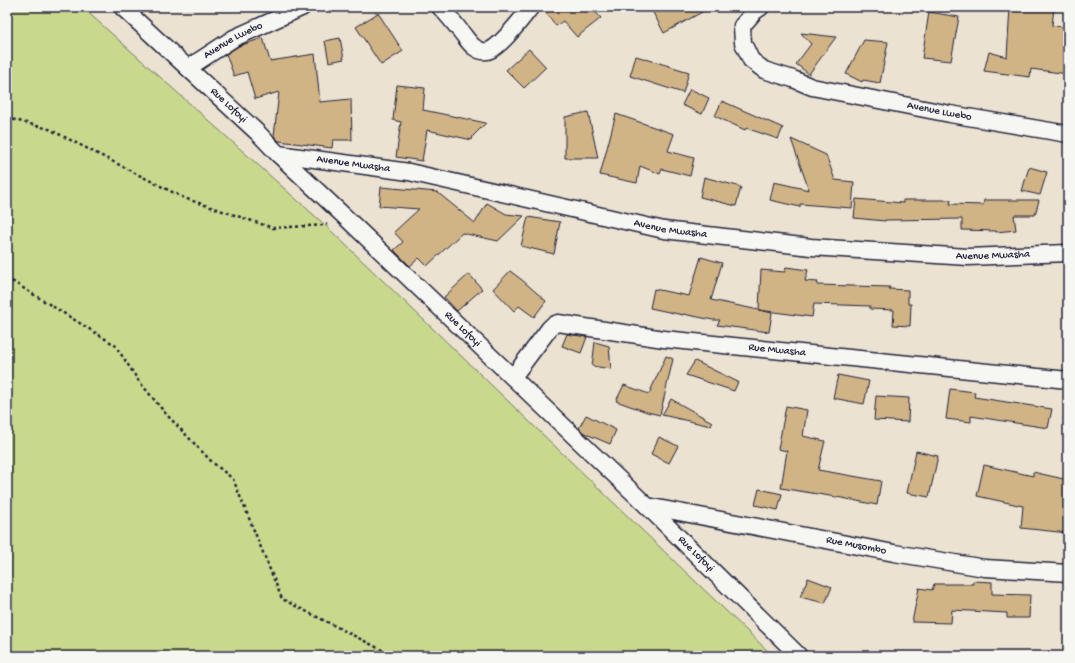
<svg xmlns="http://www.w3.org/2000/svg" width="1075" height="663" viewBox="0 0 1075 663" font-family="'Gochi Hand',sans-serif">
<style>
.green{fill:#c8d88c;stroke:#757d64}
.building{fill:#d1b486;stroke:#22223b}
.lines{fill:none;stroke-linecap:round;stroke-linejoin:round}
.minor-casing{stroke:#22223b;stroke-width:19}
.path{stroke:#22223b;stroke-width:2.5;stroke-dasharray:3 3;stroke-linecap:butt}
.minor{stroke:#f6f6f2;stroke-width:16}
.labels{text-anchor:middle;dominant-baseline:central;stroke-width:3;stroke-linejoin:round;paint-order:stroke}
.street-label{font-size:11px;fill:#22223b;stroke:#f6f6f2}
</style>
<rect width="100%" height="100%" fill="#ebe2d2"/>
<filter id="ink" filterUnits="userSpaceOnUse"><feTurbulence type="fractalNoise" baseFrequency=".025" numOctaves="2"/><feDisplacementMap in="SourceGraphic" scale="8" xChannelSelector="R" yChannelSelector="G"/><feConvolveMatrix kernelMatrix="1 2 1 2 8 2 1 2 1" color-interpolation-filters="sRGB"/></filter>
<g filter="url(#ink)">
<path class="green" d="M7,7H82L325,225L773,656H7Z"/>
<g class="building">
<path d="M542,7H591L601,18L577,37L563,21L556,26Z"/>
<path d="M650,7H711L664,33Z"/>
<path d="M1010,7H1054L1052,26L1068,27V74L1031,69L1030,77L984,71L989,52L1007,57Z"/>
<path d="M929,12L959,17L951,61L922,58Z"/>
<path d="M378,13L403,51L381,65L356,27Z"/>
<path d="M801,33L836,37L809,74L796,64L811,44Z"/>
<path d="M263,38L270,61L315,54L320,102L351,99L352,140H333L332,148L279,141L274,136L279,92L255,99L247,72L234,76L226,54L239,46Z"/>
<path d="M340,38L344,59L329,62L325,41Z"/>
<path d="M864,40L888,42L880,83L863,80L862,82L846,74Z"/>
<path d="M529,49L546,67L524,88L506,70Z"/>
<path d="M636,56L689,72L683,93L630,76Z"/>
<path d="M397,85L425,88L423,110L486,123L473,136L472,140L427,130L422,161L396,157L401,122L393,120Z"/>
<path d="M690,89L709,98L702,114L682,105Z"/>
<path d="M722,101L783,128L778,139L746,128L745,130L715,116Z"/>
<path d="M588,112L598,158H565V117Z"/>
<path d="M616,114L674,134L668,151L694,158L690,176L662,169L660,174L640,166L637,183L600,175Z"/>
<path d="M791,139L826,155L835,180L854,182L852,208L800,204V207L770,200L774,182L809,190Z"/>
<path d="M1029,167L1047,172L1040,195L1022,191Z"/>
<path d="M704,177L741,187L736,206L700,197Z"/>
<path d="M381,187L437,192L475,223L487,203L506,214L524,216L498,241L462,233L427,266L419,258L410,266L394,250L403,242L394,232L419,209L379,206Z"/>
<path d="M856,199L903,203V200H951L950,204L983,205L984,200H1039L1035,215H1014L1016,230L996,232V231L962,230V219L885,220V221L854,218Z"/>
<path d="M528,217L560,222L554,254L521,246Z"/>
<path d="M701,257L722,263L711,300L759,310L761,270L785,272L786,267L808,270L805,281L818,282L817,285L890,287L889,289L908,290V304H911L910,326L893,325L894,310L870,309V306L814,304L812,317L759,310L772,313L769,332L717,325L720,320H713L683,314V315L650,308L654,289L689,296Z"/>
<path d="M510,271L522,280L546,301L534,317L519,306L514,311L493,289Z"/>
<path d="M469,274L482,289L457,311L444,297Z"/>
<path d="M567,334L587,337L581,353L562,346Z"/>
<path d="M595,342L609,346L611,369L592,366Z"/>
<path d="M666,356L673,359L660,415L647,412L616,401L624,385L649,394Z"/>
<path d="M695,361L738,382L734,391L686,375Z"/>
<path d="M838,375L869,381L864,404L833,398Z"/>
<path d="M950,389L975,392L974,397L1052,409L1048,428L971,416V422L946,419Z"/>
<path d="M876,396L909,398L908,422L874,420Z"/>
<path d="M671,399L712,422L711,426L662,415Z"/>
<path d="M786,406L807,410L803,436L825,441L818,470L881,481L877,505L842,498L781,488L787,451L778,449Z"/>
<path d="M586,415L616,430L610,444L584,433L579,428Z"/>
<path d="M659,437L678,446L669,463L651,454Z"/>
<path d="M916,451L938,456L929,497L907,493Z"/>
<path d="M984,465L1033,476V472L1068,480V533L1021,528L1023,506L977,496Z"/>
<path d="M759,489L782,494L778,510L755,505Z"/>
<path d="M808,578L832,587L825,603L800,597Z"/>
<path d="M973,581L992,582V594L1030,595L1029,618H1007V613L952,610L951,623L912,622L919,588L932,590L934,584H973Z"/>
</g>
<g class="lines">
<defs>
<g id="minor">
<path id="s1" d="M122,7L259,134L278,154L343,215L647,506L799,656"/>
<path d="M440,7C448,15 455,24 462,33C466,38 469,43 474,47C478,50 483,52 488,51C501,47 522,18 531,7"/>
<path id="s2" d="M761,7L755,11L742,26L743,43L751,60L764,70L793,79L812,87L950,114L1068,134"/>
<path id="s3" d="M188,68L234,38L303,7"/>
<path id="s4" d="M278,154L409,172L664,230L811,247L968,257L1068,253"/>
<path id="s5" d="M513,377L549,329L553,325L558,323L664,339L1068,380"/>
<path id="s6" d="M647,506L894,553L985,568L1068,573"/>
</g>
</defs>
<use href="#minor" class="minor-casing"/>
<g class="path">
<path d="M7,118L49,129L184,198L273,228L325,225L327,224"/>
<path d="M7,278L115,345L138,380L166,414L212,462L233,479L282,599L384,651L388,656"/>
</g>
<use href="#minor" class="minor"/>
</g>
</g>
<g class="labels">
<g class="street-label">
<text stroke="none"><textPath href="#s3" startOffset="53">Avenue Lwebo</textPath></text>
<text stroke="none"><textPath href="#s1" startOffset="145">Rue Lofoyi</textPath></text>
<text stroke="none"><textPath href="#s2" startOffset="260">Avenue Lwebo</textPath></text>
<text stroke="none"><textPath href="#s4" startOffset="76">Avenue Mwasha</textPath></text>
<text stroke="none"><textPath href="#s4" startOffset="400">Avenue Mwasha</textPath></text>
<text stroke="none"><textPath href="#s4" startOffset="724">Avenue Mwasha</textPath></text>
<text stroke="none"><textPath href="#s1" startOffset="469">Rue Lofoyi</textPath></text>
<text stroke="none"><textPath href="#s5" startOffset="292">Rue Mwasha</textPath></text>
<text stroke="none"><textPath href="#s6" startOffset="213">Rue Musombo</textPath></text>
<text stroke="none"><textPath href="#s1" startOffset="793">Rue Lofoyi</textPath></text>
</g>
</g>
<rect width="1075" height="663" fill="none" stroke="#f6f6f2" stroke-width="24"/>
<rect x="12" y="12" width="1051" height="639" fill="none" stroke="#22223b" stroke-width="1.5" filter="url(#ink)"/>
</svg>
